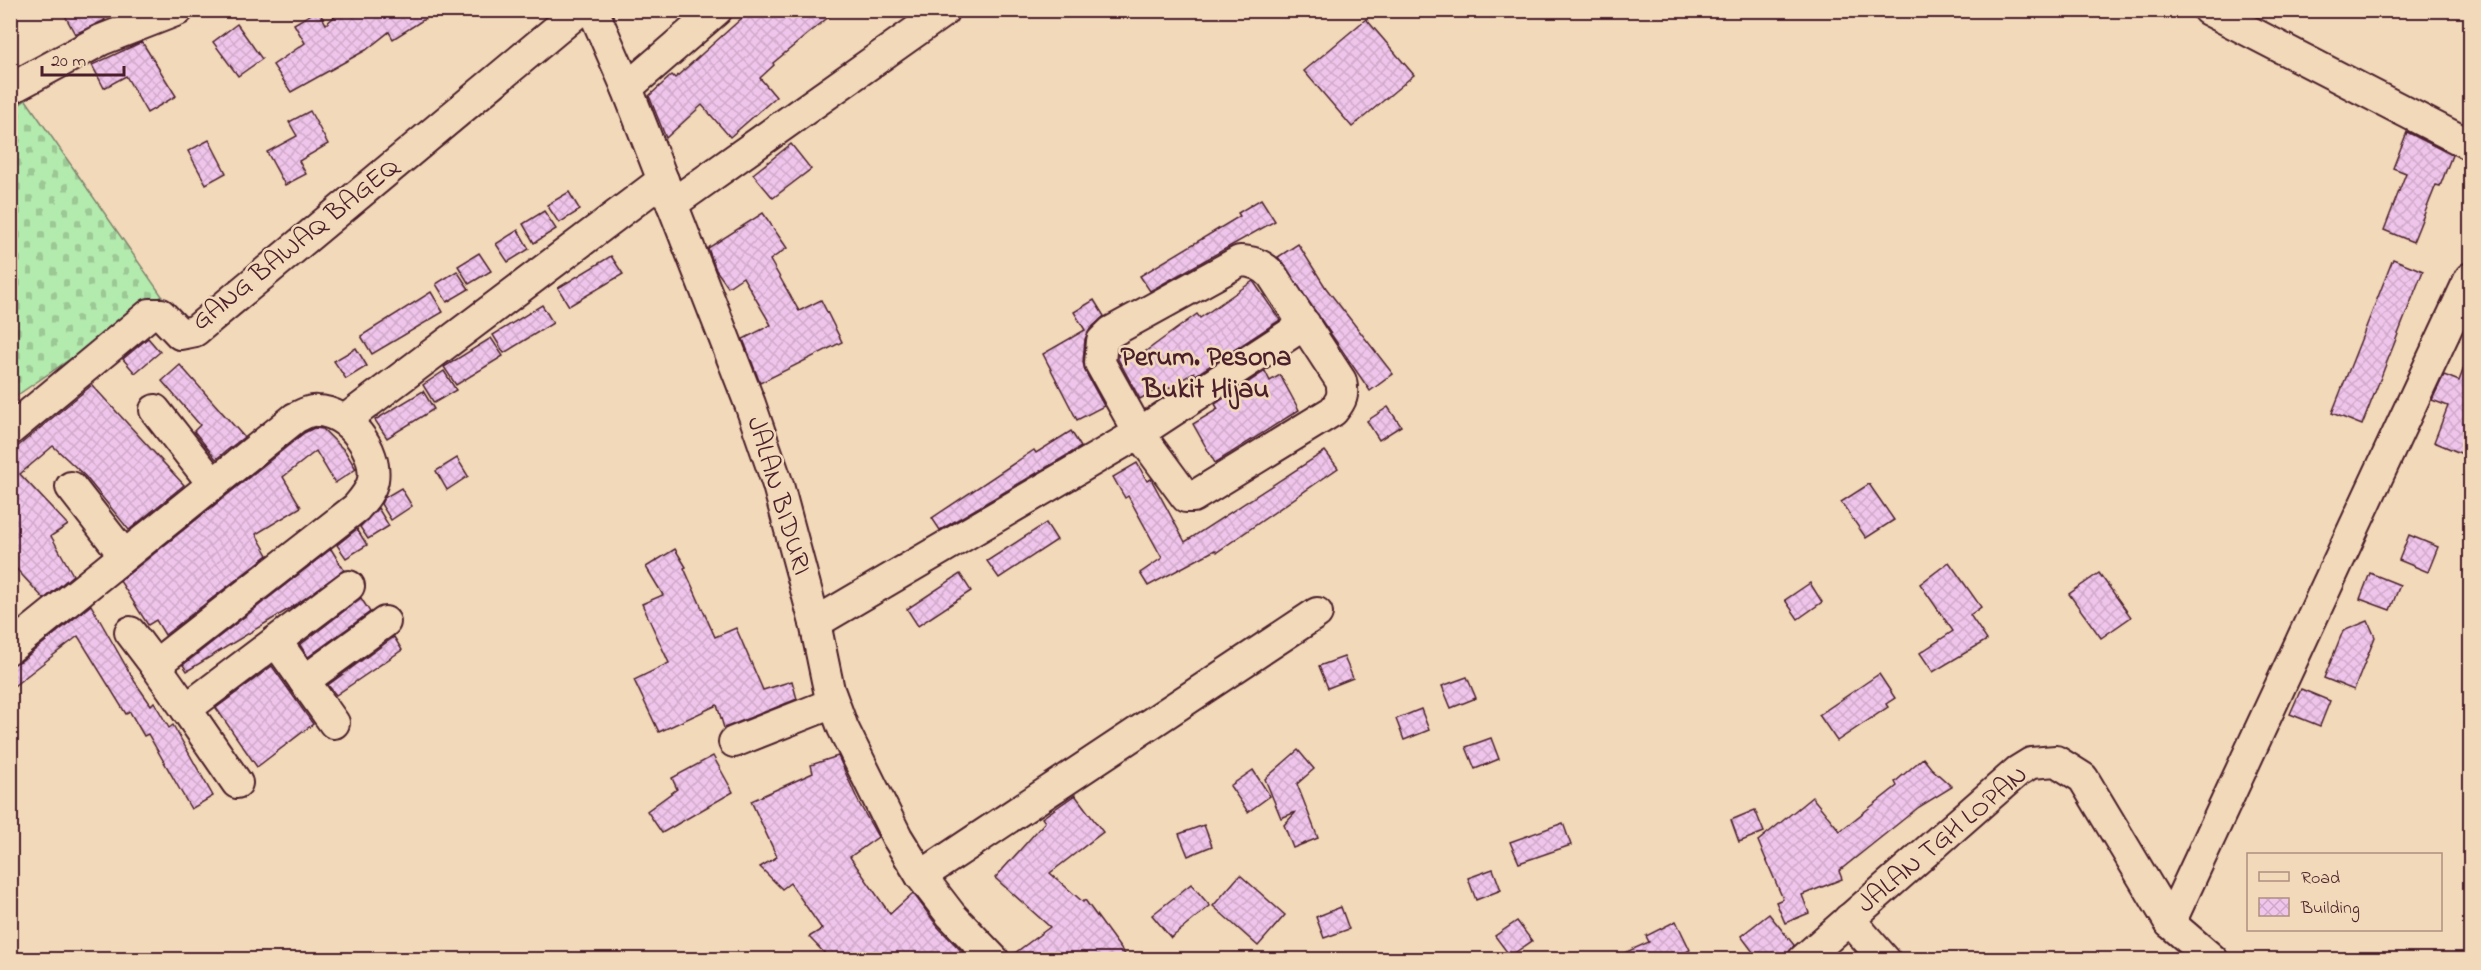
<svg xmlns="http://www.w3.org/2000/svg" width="2481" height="970" viewBox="0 0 2481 970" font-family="'Indie Flower',sans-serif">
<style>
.cemetery{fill:url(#cemetery-stones);stroke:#7e846c;stroke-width:1.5}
.building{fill:url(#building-cross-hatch);stroke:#4a1f2b;stroke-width:1.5}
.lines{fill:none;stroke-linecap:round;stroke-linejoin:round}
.minor-casing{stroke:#4a1f2b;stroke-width:34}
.minor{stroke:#f2d9b9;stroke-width:30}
.labels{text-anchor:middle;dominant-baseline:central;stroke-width:5;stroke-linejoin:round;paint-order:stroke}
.street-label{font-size:27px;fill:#4a1f2b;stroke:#f2d9b9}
.neighbourhood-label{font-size:28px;font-weight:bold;fill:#4a1f2b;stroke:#f2d9b9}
</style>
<defs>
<pattern id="cemetery-stones" width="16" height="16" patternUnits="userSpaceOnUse" patternTransform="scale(1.5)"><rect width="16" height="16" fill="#b3eaad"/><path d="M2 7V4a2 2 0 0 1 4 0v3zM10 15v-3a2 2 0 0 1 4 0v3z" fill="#9bc895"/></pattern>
<pattern id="building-cross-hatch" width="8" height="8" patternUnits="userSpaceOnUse" patternTransform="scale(1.5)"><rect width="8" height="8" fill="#f0c5eb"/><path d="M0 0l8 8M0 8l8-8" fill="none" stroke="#cfa9ca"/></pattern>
</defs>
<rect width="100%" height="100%" fill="#f2d9b9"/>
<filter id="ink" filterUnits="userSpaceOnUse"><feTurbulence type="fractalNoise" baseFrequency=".0167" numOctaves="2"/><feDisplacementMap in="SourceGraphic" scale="12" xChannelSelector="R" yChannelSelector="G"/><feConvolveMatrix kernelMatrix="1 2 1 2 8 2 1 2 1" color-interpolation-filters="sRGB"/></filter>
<g filter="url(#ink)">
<path class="cemetery" d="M26,100L162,296L16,396L10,388V111Z"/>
<g class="building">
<path d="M62,10H100L105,20L75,34Z"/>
<path d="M318,10L326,24L342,10H439L393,39L389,32L366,50L291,92L273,65L305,43L294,24Z"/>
<path d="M751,10H837L773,63L774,65L760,78L776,97L730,137L702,105L666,138L649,96L672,75L675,78Z"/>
<path d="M1366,19L1414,75L1352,127L1304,71Z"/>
<path d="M237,24L262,59L238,76L213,42Z"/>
<path d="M142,42L176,96L147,113L126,76L104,88L92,65Z"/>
<path d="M310,111L328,144L299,161L306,174L285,185L267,152L297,136L289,122Z"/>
<path d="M2407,132L2452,155L2440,186L2436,185L2413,242L2384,230L2406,173L2393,168Z"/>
<path d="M209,140L226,173L206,184L188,151Z"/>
<path d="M791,144L811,169L773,198L753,174Z"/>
<path d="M569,192L580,210L559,223L547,205Z"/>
<path d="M1261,199L1275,221L1150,291L1140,276L1240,216L1238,213Z"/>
<path d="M544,211L556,229L534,243L523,224Z"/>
<path d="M763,213L787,248L770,260L799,311L821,300L842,342L760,383L743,339L771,325L743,277L728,287L716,270L708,248Z"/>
<path d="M518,230L529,249L508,262L496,244Z"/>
<path d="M1298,244L1326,288L1393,374L1370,391L1278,257Z"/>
<path d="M479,253L491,271L469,284L458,266Z"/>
<path d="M611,256L623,274L569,306L558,288Z"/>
<path d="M2393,259L2423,271L2362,425L2332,413Z"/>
<path d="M457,271L469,289L447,302L436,284Z"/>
<path d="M1253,281L1280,320L1196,375L1194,372L1162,393L1159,388L1140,399L1118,359L1119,349L1122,345L1128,355L1131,353L1135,359L1197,314L1200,318Z"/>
<path d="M431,292L443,312L372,354L361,336Z"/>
<path d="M1094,300L1104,316L1090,329L1085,339L1083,362L1085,371L1104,406L1077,420L1043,354L1085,330L1074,312Z"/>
<path d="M542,305L553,323L504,353L493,335Z"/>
<path d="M148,338L160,352L135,373L123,359Z"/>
<path d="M491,338L503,356L456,385L444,367Z"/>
<path d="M356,348L367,366L346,379L334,361Z"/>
<path d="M2469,354H2470V457L2434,442L2448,406L2432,400L2444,375L2459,381Z"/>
<path d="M180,365L244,437L216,459L194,431L200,425L162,381Z"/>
<path d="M444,371L456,390L434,403L423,385Z"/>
<path d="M1265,371L1270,381L1280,375L1299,410L1215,463L1193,424L1218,409L1215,404Z"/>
<path d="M92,385L184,485L129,530L85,476L53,446L20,474L68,525L51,536L73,575L44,599L10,562V453Z"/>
<path d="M423,391L434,409L387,438L375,420Z"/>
<path d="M1388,407L1401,426L1379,440L1367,421Z"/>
<path d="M314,428L323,429L345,451L356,469L335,483L316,451L283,477L301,507L256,534L268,555L165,635L156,620L148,625L120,581L304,433Z"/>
<path d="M1071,431L1081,447L940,530L932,518L1034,450L1036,453Z"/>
<path d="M1325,451L1338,468L1217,552L1215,550L1148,586L1140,573L1162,558L1128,496L1125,498L1113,477L1137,463L1147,481L1151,479L1185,542Z"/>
<path d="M457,458L468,476L447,490L436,471Z"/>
<path d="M1869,484L1894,520L1866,538L1841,502Z"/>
<path d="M401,488L412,506L391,520L381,504L384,498Z"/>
<path d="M378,508L389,526L368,539L360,527Z"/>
<path d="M1046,523L1057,540L999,578L987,561Z"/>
<path d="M357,529L367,545L346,558L337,545Z"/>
<path d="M2409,535L2438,547L2428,572L2399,560Z"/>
<path d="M331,549L344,570L297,604L187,671L183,665Z"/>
<path d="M675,549L686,567L684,568L715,637L736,628L763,690L792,681L797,699L724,728L717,705L659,732L634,680L669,663L642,604L663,595L646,567Z"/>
<path d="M1949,562L1981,607L1970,615L1987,640L1933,672L1920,653L1953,631L1920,584Z"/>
<path d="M2099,573L2131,617L2101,638L2069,594Z"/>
<path d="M2370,573L2400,585L2390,610L2360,599Z"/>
<path d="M960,574L971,591L918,626L907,609Z"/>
<path d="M1810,583L1822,602L1798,619L1785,600Z"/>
<path d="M361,598L370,612L308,657L300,645Z"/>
<path d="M91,605L135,682L151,705L154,702L169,728L173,725L213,796L191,809L148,734L144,736L130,712L126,714L78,636L10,689V665L21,661Z"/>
<path d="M2368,621L2375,637L2354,690L2324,678L2343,631Z"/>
<path d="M394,637L402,650L336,695L328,685Z"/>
<path d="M1344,657L1353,678L1328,688L1319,666Z"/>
<path d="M272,666L313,724L257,767L216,708Z"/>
<path d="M1879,674L1895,698L1886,704L1888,707L1837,741L1819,715Z"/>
<path d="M1467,677L1476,698L1451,708L1442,686Z"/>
<path d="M2301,689L2330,701L2320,726L2290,714Z"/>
<path d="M1421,709L1429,730L1404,740L1396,719Z"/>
<path d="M1491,738L1499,759L1475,769L1466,747Z"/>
<path d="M1298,750L1314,769L1297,784L1318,838L1293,848L1284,825L1296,812L1281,818L1265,779Z"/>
<path d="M713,756L733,792L662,833L647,811L677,789L672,778Z"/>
<path d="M838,756L859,803L878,837L850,857L890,914L913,893L938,927L970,960H831L809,937L822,929L790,883L782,889L760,867L777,857L751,801L813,773L811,765Z"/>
<path d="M1923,758L1931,768L1952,787L1919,807L1839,871L1842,879L1802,895L1809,913L1785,923L1776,902L1783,899L1758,841L1812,797L1840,831L1897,786L1895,782Z"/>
<path d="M1253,770L1270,796L1248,812L1230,786Z"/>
<path d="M1075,795L1103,832L1050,873L1083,902L1085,900L1129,960H1011V956L1050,927L995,878L1045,822L1042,818Z"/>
<path d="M1755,810L1764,832L1739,842L1731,820Z"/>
<path d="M1563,823L1571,845L1519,863L1510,842Z"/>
<path d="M1204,825L1212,846L1188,856L1179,834Z"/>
<path d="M1493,869L1501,890L1476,900L1468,878Z"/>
<path d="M1240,875L1285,915L1258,946L1213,906Z"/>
<path d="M1191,884L1210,906L1171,938L1152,915Z"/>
<path d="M1341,907L1349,929L1324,938L1316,917Z"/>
<path d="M1769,914L1794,945L1786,960H1759L1741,936Z"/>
<path d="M1517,921L1532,941L1510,956L1495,936Z"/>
<path d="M1676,921L1690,950L1670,960H1609L1649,942L1646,936Z"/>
</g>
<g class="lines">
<defs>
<g id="minor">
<path d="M593,10L627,88L750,404L778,485L815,623L829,690L843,728L897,837L921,876L951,915L994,960"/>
<path d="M2208,10L2470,145"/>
<path d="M627,88L717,10"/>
<path d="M10,89L101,40L178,10"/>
<path d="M672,204L943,12"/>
<path d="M1240,261C1253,261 1263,265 1272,275L1341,381C1344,395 1342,400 1333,411L1193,497H1186L1139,433L1100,363L1102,341L1111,332Z"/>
<path d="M155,410L213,484"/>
<path d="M345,420L663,180"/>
<path d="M10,430L150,314H161L180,334L195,331L580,10"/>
<path d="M71,487L124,555"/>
<path d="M815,623L1139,433L1305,324"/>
<path d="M130,632L155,665"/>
<path d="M276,641L334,723"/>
<path d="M10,648L295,418C302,415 309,410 317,411C348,411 378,451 373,480C371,491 363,500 356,508L155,665L186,709L349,586"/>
<path d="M304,681L385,622"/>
<path d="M186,709L237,783"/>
<path d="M734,742L833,703"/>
<path d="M921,876L1317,613"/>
<path d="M1849,919L1885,960"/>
<path d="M2170,923L2470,278"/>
<path d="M1803,960L2018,771L2031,763L2056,761L2083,778L2170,923L2213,960"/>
</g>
</defs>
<use href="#minor" class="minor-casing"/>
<use href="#minor" class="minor"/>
</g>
</g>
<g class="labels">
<g class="street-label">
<text transform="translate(296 245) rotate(-39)">GANG BAWAQ BAGEQ</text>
<text transform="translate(778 496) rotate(73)">JALAN BIDURI</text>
<text transform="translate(1943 840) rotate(-40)">JALAN TGH LOPAN</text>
</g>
<g class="neighbourhood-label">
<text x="1206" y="358">Perum. Pesona<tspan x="1206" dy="32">Bukit Hijau</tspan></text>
</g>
</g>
<rect width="2481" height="970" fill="none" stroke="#f2d9b9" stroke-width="36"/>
<rect x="18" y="18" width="2445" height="934" fill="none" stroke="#4a1f2b" stroke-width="2" filter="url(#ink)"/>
<rect x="2247" y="853" width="195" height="78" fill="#f2d9b9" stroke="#af8f80" stroke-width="1.5"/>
<rect x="2259" y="872" width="30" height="9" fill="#f2d9b9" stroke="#af8f80" stroke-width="1.5"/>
<text x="2301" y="883" font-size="18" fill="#4a1f2b">Road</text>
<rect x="2259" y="898" width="30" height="18" fill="url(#building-cross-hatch)" stroke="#af8f80" stroke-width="1.5"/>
<text x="2301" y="913" font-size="18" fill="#4a1f2b">Building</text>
<path d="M42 66v9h82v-9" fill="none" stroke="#4a1f2b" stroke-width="3"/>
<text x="51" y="66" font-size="18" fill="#4a1f2b" stroke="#f2d9b9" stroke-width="4.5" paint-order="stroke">20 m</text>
</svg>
